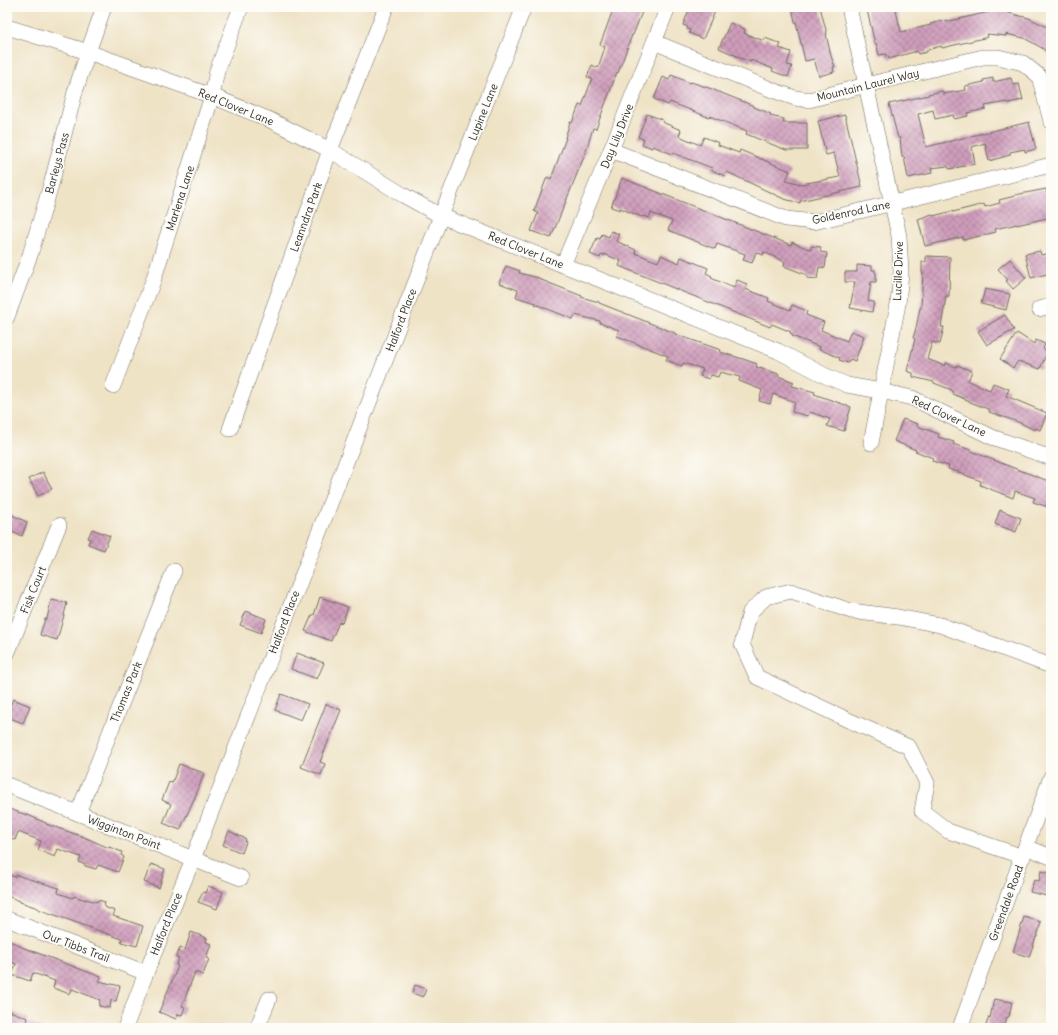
<svg xmlns="http://www.w3.org/2000/svg" width="1058" height="1035" viewBox="0 0 1058 1035" font-family="Delius,sans-serif">
<style>
.building{fill:url(#building-cross-hatch)}
.lines{fill:none;stroke-linecap:round;stroke-linejoin:round}
.minor-casing{stroke:#706b61;stroke-width:16}
.minor{stroke:#fff;stroke-width:15}
.labels{text-anchor:middle;dominant-baseline:central;stroke-width:3.5;stroke-linejoin:round;paint-order:stroke}
.street-label{font-size:11px;fill:#2b2b2b;stroke:#fdfcf7}
</style>
<defs>
<pattern id="building-cross-hatch" width="8" height="8" patternUnits="userSpaceOnUse"><rect width="8" height="8" fill="#cf9dbb"/><path d="M0 0l8 8M0 8l8-8" fill="none" stroke="#a88098"/></pattern>
</defs>
<rect width="100%" height="100%" fill="#fdfcf7"/>
<filter id="ink" filterUnits="userSpaceOnUse"><feTurbulence type="fractalNoise" baseFrequency=".025" numOctaves="2"/><feDisplacementMap in="SourceGraphic" scale="8" xChannelSelector="R" yChannelSelector="G"/><feConvolveMatrix kernelMatrix="1 2 1 2 8 2 1 2 1" color-interpolation-filters="sRGB"/></filter>
<filter id="wash" filterUnits="userSpaceOnUse"><feTurbulence type="fractalNoise" baseFrequency=".012" numOctaves="4" result="noise"/><feDisplacementMap in="SourceGraphic" scale="16" xChannelSelector="R" yChannelSelector="G"/><feGaussianBlur stdDeviation="0.9" result="paint"/><feColorMatrix in="noise" values="0 0 0 0 0 0 0 0 0 0 0 0 0 0 0 0 0 1.4 0 .05"/><feComposite in="paint" operator="in"/></filter>
<g filter="url(#wash)">
<rect width="100%" height="100%" fill="#efe3c6"/>
<g id="blocks">
<g class="building">
<path d="M614,7H644L633,35H632L618,73L617,72L596,129L593,128L585,154L551,238L531,231L538,213L534,211L547,177L551,179L566,138H565L570,122L572,123L579,105L582,106L592,79L587,77L592,65L598,68L605,47L600,45Z"/>
<path d="M690,7H717L703,39L689,33L690,30L687,29L688,27L683,25Z"/>
<path d="M792,7H820L827,34H826L831,56L835,67H833L834,72L819,76L814,59L805,61L796,22H795Z"/>
<path d="M881,7H895L901,32L931,25L930,24L946,20V22L989,12L990,8L1008,9V13L1029,18L1051,29V56L1042,48L1024,38L1006,34V36L987,34L988,37L942,48L941,46L927,50V52L918,54L917,51L889,59L888,56L886,57V54L879,55L876,43L875,44L867,10Z"/>
<path d="M730,23L745,29L744,33L764,41L765,38L781,44L779,48L791,52L787,65L792,66L788,77L772,71L773,69L751,60V62L737,57V56L719,48Z"/>
<path d="M671,75L690,83L691,82L709,88L754,106V107L771,114L770,116L784,119L783,123H807V150H786L746,134L747,131L730,124L709,116L708,117L670,102L668,105L654,99L663,77L669,80Z"/>
<path d="M993,78V82L1011,78L1013,85L1019,84L1023,100L1008,103L1007,102L985,106L986,109L967,113L968,116L954,119L953,115L935,119L933,110L918,114L926,147L1029,122L1036,149L1025,152V149L1010,152V155L989,161L985,143L972,147L975,164L949,169L948,166L931,168L932,173L908,178L904,157H902L900,138H898L889,104L929,95L928,94L943,91V94L966,90L965,86L984,82L983,80Z"/>
<path d="M647,114L663,120L662,122L681,130L679,136L700,145L704,137L719,143L718,145L739,153L740,150L790,171L786,180L801,184L840,177L834,153L826,155L818,121L845,115L862,187L800,201V203L784,199L727,172L725,176L711,170L712,168L673,153L672,154L653,146L652,148L642,144L644,139L638,137Z"/>
<path d="M622,178L791,245L792,242L811,250V246L821,247L820,252L827,253L825,268L819,267L817,279L807,278V275L784,266L785,262L764,252L763,255L756,252L752,263L743,260L745,254L717,244L715,249L668,230L672,221L651,213L649,218L643,216L642,217L620,208V210L611,207Z"/>
<path d="M1046,189L1051,209V217L1017,225V224L995,229L996,232L963,240V237L925,246L918,219L932,214L933,216L953,211V212L984,204L985,207L1000,203L999,200L1015,196V195Z"/>
<path d="M611,231L619,234L616,241L636,250L635,253L658,262L661,255L679,263L681,257L708,268L706,273L712,276L711,278L734,288L737,280L747,284L745,289L769,298L768,301L790,310L792,305L807,311L806,315L824,322L821,330L847,341L851,331L864,336L855,361L850,359L848,363L839,360L840,358L819,349L820,347L792,336V334L790,333L791,332L772,324L770,327L619,266L621,261L604,254V256L601,255L600,258L590,254L597,238L600,239L602,234L609,237Z"/>
<path d="M1040,251L1041,255L1051,253V273L1031,278L1025,254Z"/>
<path d="M926,256L950,257L949,296H946L941,327H944L940,344L932,342L927,359L945,366L946,363L956,367L957,365L972,371L968,381L990,390L993,383L1009,389L1006,396L1047,413L1040,430L1036,428L1035,430L1018,422L989,412L990,410L988,409L965,400V399L953,394V392L952,390L934,383V382L913,377V373L907,371L915,339L913,338L916,328L920,308H921L923,273H922V262H926Z"/>
<path d="M1010,259L1026,278L1013,289L1006,281L1008,280L998,269Z"/>
<path d="M857,265L872,266V270H875V273H876V282H871L868,301L874,302L872,312L850,308L855,282H845V272H857Z"/>
<path d="M506,266L520,271L519,273L539,278V279L582,296L581,297L599,302V303L675,333V334L689,339L721,350L720,352L743,359L757,364L756,367L779,374L778,376L794,382L792,386L815,392L814,394L851,407L844,431L827,426L830,419L810,412L808,416L792,412L795,402L773,394L770,404L759,401L762,390L739,381L740,377L720,372L718,377L711,375L709,379L700,376L703,369L683,363L682,366L666,360L668,356L617,336L619,330L600,323V321L575,315L573,319L535,304L536,303L516,297L518,290L499,283Z"/>
<path d="M985,289L1010,294L1006,310L981,304Z"/>
<path d="M1005,315L1014,330L987,345L978,331Z"/>
<path d="M1017,333L1034,344L1036,340L1045,344L1043,349L1045,350V351L1047,352L1040,369L1018,361L1013,368L1000,359Z"/>
<path d="M903,419L918,424L917,426L939,434L938,437L954,442L953,444L971,450V451L1006,465L1051,482V508L1033,502L1035,498L1015,491L1013,498L980,485L981,481L965,475V474L948,469L949,466L932,461L933,458L915,451L916,450L894,441Z"/>
<path d="M43,472L52,489L38,496L29,479Z"/>
<path d="M1000,510L1021,518L1016,532L995,524Z"/>
<path d="M10,514L27,522L22,536L7,530V521Z"/>
<path d="M92,529L110,536L104,550L88,544L90,539L88,538Z"/>
<path d="M320,597L348,607L342,623L339,622L331,641L305,631L312,615H314Z"/>
<path d="M51,600L67,603L63,619L57,640L40,635L45,619H47Z"/>
<path d="M246,611L266,619L261,633L240,625Z"/>
<path d="M297,653L324,663L317,679L291,669Z"/>
<path d="M281,694L308,704L301,720L275,710Z"/>
<path d="M13,699L30,706L23,723L7,717V714Z"/>
<path d="M326,704L341,710L320,762L325,764L321,775L301,767Z"/>
<path d="M179,764L204,773L198,790L180,830L163,823L171,804L162,800L169,782L172,783Z"/>
<path d="M9,809L30,816L46,823V824L84,837L109,848V847L122,852L121,855L124,857L118,872L98,865L96,869L85,866V865L79,862L81,857L58,849L55,857L38,850L41,841L18,832L15,840L7,837V813Z"/>
<path d="M229,831L246,839L245,841L246,842L242,853L223,845Z"/>
<path d="M151,864L165,869L159,888L144,882Z"/>
<path d="M1041,871L1051,873V897L1030,892L1034,880L1039,881Z"/>
<path d="M7,874L15,877L16,875L59,888L58,893L73,898L74,896L86,900V899L97,902L98,900L105,902L104,907L115,911L113,916L143,926L137,946L121,942L122,939L38,909V908L20,902V901L7,896Z"/>
<path d="M208,886L223,892L217,909L198,902L203,892L205,893Z"/>
<path d="M1024,917L1041,922L1037,937H1036L1029,957L1013,952Z"/>
<path d="M191,932L207,938L206,942L211,944L206,958L209,959L203,975L195,972L182,1006L185,1007L182,1015L178,1014L176,1019L159,1012L178,966L176,965L179,958L176,957L180,948L185,950Z"/>
<path d="M7,940L19,945V946L101,977L99,981L120,986L116,1001L111,1000L110,1008L99,1006L100,1000L72,989L70,994L53,988L55,981L33,973L30,981L12,975L16,964L7,961Z"/>
<path d="M415,985L426,989L423,997L412,993Z"/>
<path d="M994,999L1012,1002L1009,1017H1007L1004,1028H985L989,1017L990,1018Z"/>
<path d="M7,1010L28,1018L27,1022L41,1027V1028H7Z"/>
</g>
</g>
</g>
<g filter="url(#ink)">
<use href="#blocks" fill-opacity="0" stroke="#706b61" stroke-width="1"/>
<g class="lines">
<defs>
<g id="minor">
<path d="M849,7L899,236L901,272L898,304L871,443"/>
<path d="M7,27L88,52L212,96L270,120L330,150L403,195L441,216L778,351L826,376L847,385L881,391L912,398L992,437L1051,458"/>
<path d="M654,42L775,91L795,98L809,100L866,85L983,57H998L1023,63L1039,76L1051,121"/>
<path d="M611,150L786,219L814,222L1051,165"/>
<path d="M563,265L611,150L668,7"/>
<path d="M1039,309L1051,306"/>
<path d="M7,317L30,255L51,185L75,92L88,52L104,7"/>
<path d="M113,386L153,281L212,96L217,71L241,7"/>
<path d="M230,429L330,150L386,7"/>
<path d="M7,654L59,525"/>
<path d="M7,785L241,878"/>
<path d="M78,813L174,571"/>
<path d="M1026,847L1051,857"/>
<path d="M1023,857L948,831L922,811L927,783L909,747L848,720L757,677L742,644L750,612L766,597L791,591L851,611L898,617L940,625L1051,666"/>
<path d="M7,919L146,973"/>
<path d="M125,1028L146,973L193,859L441,216L524,7"/>
<path d="M257,1028L269,999"/>
<path d="M960,1028L1051,777"/>
</g>
</defs>
<use href="#minor" class="minor-casing"/>
<use href="#minor" class="minor"/>
</g>
</g>
<g class="labels">
<g class="street-label">
<text transform="translate(868 85) rotate(-14)">Mountain Laurel Way</text>
<text transform="translate(236 107) rotate(22)">Red Clover Lane</text>
<text transform="translate(483 112) rotate(-68)">Lupine Lane</text>
<text transform="translate(617 136) rotate(-68)">Day Lily Drive</text>
<text transform="translate(57 163) rotate(-75)">Barleys Pass</text>
<text transform="translate(180 198) rotate(-72)">Marlena Lane</text>
<text transform="translate(851 212) rotate(-12)">Goldenrod Lane</text>
<text transform="translate(306 217) rotate(-70)">Leanndra Park</text>
<text transform="translate(526 250) rotate(22)">Red Clover Lane</text>
<text transform="translate(898 271) rotate(-88)">Lucille Drive</text>
<text transform="translate(401 320) rotate(-69)">Halford Place</text>
<text transform="translate(949 416) rotate(25)">Red Clover Lane</text>
<text transform="translate(33 590) rotate(-68)">Fisk Court</text>
<text transform="translate(284 622) rotate(-69)">Halford Place</text>
<text transform="translate(126 692) rotate(-68)">Thomas Park</text>
<text transform="translate(124 832) rotate(21)">Wigginton Point</text>
<text transform="translate(1006 903) rotate(-70)">Greendale Road</text>
<text transform="translate(166 924) rotate(-68)">Halford Place</text>
<text transform="translate(76 946) rotate(21)">Our Tibbs Trail</text>
</g>
</g>
<rect width="1058" height="1035" fill="none" stroke="#fdfcf7" stroke-width="24"/>
</svg>
